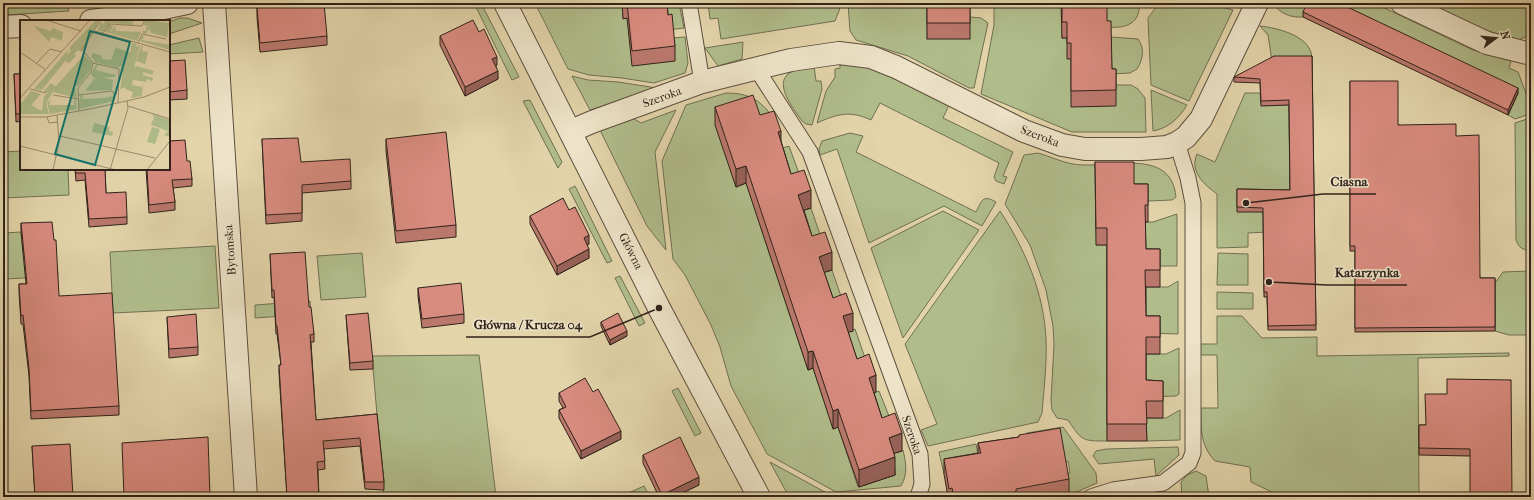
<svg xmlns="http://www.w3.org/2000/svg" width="1534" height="500" viewBox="0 0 1534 500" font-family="'IM FELL French Canon',serif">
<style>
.green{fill:#b0bd8b;stroke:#707052}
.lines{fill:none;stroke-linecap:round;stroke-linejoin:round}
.service-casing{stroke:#5d4f3e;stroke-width:17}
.minor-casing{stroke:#5d4f3e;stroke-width:24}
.tertiary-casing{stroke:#5d4f3e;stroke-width:24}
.service{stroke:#ede3c8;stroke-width:15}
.minor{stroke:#ede3c8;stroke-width:22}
.tertiary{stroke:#ede3c8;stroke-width:22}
.wall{fill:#ba786d;stroke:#30231a}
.shaded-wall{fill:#976159;stroke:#30231a}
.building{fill:#d88b7f;stroke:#30231a}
.labels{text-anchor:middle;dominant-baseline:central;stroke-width:3;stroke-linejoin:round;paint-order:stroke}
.street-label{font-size:12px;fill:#30231a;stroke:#ede3c8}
.inset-road{fill:none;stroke:#9b8d70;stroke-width:1}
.view{fill:#0f766e;fill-opacity:0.15;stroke:#0f766e;stroke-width:2}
.inset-edge{fill:none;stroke:#30231a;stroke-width:2}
.leader{fill:none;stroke:#30231a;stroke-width:1.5}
.callout-dot{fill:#30231a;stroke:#ede3c8;stroke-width:1.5}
.callout-label{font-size:13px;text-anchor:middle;font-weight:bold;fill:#30231a;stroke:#ede3c8;stroke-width:3;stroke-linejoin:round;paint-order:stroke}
</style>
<rect width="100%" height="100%" fill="#e3d4aa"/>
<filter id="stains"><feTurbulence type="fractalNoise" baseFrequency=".005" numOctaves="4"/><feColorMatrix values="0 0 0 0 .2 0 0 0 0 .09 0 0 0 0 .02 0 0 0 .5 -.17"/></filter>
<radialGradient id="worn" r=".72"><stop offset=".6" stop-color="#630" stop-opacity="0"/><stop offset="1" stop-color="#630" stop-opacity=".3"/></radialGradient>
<g class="green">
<path d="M3,3H67L69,11L5,15H3Z"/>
<path d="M474,3H481L519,77L512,80Z"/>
<path d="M535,3H622L623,18H627L672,38L685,37L688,63L685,73L654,83L622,78L589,75L568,69Z"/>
<path d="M665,3H679L684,28L668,30Z"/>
<path d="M708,3H842L835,21L721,39L718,18L710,19Z"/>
<path d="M848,3H927V39L970,17L981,18L988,23L974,88H969L908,56L856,40L850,31Z"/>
<path d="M994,3H1139C1141,23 1126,29 1108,27C1097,26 1073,12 1062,6V38H1067L1071,59L1116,85H1131L1138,89L1145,98L1146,132H1072L981,94L994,25Z"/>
<path d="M1272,3H1309L1303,17C1290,18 1280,13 1272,3Z"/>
<path d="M1329,3H1374L1473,50L1511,61L1509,68L1518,72L1530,104V114L1515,119L1508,115L1518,93Z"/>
<path d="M1427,3H1531L1527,36L1517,41C1485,31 1457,17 1427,3Z"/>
<path d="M1157,6H1218L1233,10L1189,101L1151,85L1148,18Z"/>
<path d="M180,18H187L202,23L169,34V22Z"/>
<path d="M1260,26C1278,28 1313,36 1312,60L1272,61L1268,35Z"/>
<path d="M1111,37L1138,39C1145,48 1143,60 1137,69L1130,73L1112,74Z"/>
<path d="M199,38L203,52L169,54V45Z"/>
<path d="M743,42L742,59L718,66L705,48Z"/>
<path d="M840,62L875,69L949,105L943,118L1013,152L1003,176L1007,177L1004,184L996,181L994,177L999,163L880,103L871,120C850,110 837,114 817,123L826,91L835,77V69L840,68Z"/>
<path d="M814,66L816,81H821L822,89L812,125L806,124L802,121C794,109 770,81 793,71C799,68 807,67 814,66Z"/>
<path d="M572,76L588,80L618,82L657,88L590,110Z"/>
<path d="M1151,90L1187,105C1179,118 1169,128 1153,131Z"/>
<path d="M726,93C754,93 765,104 779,127L716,125L736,187L746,183L808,370L813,368L833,428L838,427L858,487L895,475L889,455L903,450C906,463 908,474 901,486L836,492L767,454L731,386L720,347L711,325L685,275L673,259L662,161L686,105Z"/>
<path d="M1245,93H1260L1261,105H1289L1290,222L1268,232L1248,233V247L1217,248V194C1205,185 1189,172 1197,154L1215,162Z"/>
<path d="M530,100L562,162L558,168L523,101Z"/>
<path d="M676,110L655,152L666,250L647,226L600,130L629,116L641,123Z"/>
<path d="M1530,118L1531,250C1522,250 1519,248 1516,240L1515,123Z"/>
<path d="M850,133L863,136L856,152L976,212C982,201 982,194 996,202L982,226L944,206L869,243L837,149L820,155L819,149L822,141Z"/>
<path d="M789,146L804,187L767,153Z"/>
<path d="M21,151V169H68L69,195L3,198V152Z"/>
<path d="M1038,153C1049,156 1061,162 1073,164C1107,170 1171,145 1176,197L1172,200L1148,201L1096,245H1107V441C1082,441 1082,441 1068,420L1057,418L1052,410L1051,400L1054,345L1053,326L1046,290L1030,245L1005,204L1024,155Z"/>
<path d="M575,186L612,261L607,263L569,189Z"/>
<path d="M811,208L825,249L812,254L798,212Z"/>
<path d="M943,211L979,230L903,338L871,248Z"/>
<path d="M1000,211C1025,249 1044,293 1046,339C1047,364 1044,388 1042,413L1038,422L928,446L921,430L937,424L905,344Z"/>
<path d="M1177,214V266H1146L1134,222H1153Z"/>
<path d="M21,232L25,267L57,264L58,276L6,279L4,233Z"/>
<path d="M215,246L219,308L113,313L110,252Z"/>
<path d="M362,253L366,297L321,300L317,256Z"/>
<path d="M1218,253L1248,254V285H1217Z"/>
<path d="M832,270L846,311L833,315L819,274Z"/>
<path d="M1531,271V335H1509L1495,331V283L1503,272Z"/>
<path d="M620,276L645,323L639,326L615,278Z"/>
<path d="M1178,281V334L1146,333L1145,287H1168Z"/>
<path d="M1217,292L1253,293V309H1217Z"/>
<path d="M310,301L311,314L255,318V305Z"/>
<path d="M1217,316H1242L1262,338L1317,337V356L1509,353V356L1418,358L1419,497H1282L1251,482L1250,467L1215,461C1200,445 1201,429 1201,408H1218L1217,355H1200L1201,344H1217Z"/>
<path d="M855,329L870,372L857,376L839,335Z"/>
<path d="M1179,348V394L1176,396L1146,397V354H1166Z"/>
<path d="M479,355L496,497H384L372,356Z"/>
<path d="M678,388L701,433L695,436L672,391Z"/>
<path d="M879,391L895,431L882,435L864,397Z"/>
<path d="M1180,410V440L1147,441L1146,418H1166Z"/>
<path d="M1063,427L1096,473L1097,483L1065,497H1048L1066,474L1070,473L1068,461L1064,462L1030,448L1027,433Z"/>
<path d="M976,444L980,462L944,474L939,452Z"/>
<path d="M1178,447L1179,455L1156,476L1154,459L1099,464L1093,456L1096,451L1107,449Z"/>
<path d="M770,462L834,497H789Z"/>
<path d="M1196,471L1206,476L1209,497H1182L1181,482L1187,475Z"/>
<path d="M644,486L650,497H628L626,494Z"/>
<path d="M889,492L892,495L891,497H836Z"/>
</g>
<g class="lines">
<defs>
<g id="service">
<path d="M689,3L702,82"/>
<path d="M756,68L810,152L920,454L922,484L918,497"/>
<path d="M1091,497L1113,490L1163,483L1189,463L1193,453V203L1188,178L1177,143"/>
</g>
<g id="minor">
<path d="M214,3L246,497"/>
<path d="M1402,3L1487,43L1531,54"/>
<path d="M91,21L122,17L187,3"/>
<path d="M3,27L21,26"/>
<path d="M571,131L592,122L702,82L791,60L839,53L871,57L896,67L1024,131L1062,145L1085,149H1141L1167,147L1177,143L1186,137L1201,119L1257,3"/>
</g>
<path id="tertiary" d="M505,3L659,308L759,497"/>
</defs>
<use href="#service" class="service-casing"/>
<use href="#minor" class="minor-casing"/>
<use href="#tertiary" class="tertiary-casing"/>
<use href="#service" class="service"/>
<use href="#minor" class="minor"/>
<use href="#tertiary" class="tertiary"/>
</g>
<g class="wall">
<path d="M622,3H667L668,15L675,46V61L632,66L627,18L623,19Z"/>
<rect x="927" y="3" width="43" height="36"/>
<path d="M1061,3L1107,21L1112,69H1116V106L1071,107V59H1067V38H1062Z"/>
<path d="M257,8L327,36V45L260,52L257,17Z"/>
<path d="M1303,12L1518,93L1508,115L1303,17Z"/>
<path d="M440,36L497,65L496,66L498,79L465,96L440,45Z"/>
<path d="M1312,56L1316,330H1268L1267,297H1264L1263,212H1237V189L1290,190L1289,105L1261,106L1260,83L1234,82V77Z"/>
<path d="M169,61L187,90V99L169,100Z"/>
<path d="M14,74H21V121L16,122Z"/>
<path d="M1350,81L1398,125L1456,136L1480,278H1495V331L1355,332V251H1350Z"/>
<path d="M715,107L760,115L781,141L791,174L811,208L804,210L812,236L832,270L824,272L833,298L853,331L848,332L857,359L876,392L874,393L882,418L902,451L894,453L895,475L859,487L838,427L833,429L813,368L808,370L746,183L736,187L715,125Z"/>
<path d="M262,139L301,162L351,181V189L302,193V221L266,224Z"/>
<path d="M386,139L456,225V237L396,243L386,151Z"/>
<path d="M187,161L192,179V186L173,188L175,202V210L149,213L146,169H169Z"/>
<path d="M1095,162L1134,184H1148V222H1145L1146,249H1160V287H1146V316H1160V354H1146V380L1163,381V418H1146L1147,441H1107V245H1096Z"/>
<path d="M75,169H105L106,193L127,217V224L89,227L85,180L76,181Z"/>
<path d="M569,210L589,244L587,245L589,258L557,275L530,224V216Z"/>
<path d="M21,223L59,296L119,406V415L31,419L29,376L23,324H21L19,292V284H26L21,232Z"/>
<path d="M270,254L309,307L314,334V342H311L316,420L377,414L384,482V490L365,489L360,446L324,449L325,469L318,470L319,497H287L279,373V365H281L277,334H276L274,297L272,298Z"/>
<path d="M418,288L464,314V323L422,328L418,296Z"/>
<path d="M346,315L373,361V369L350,370Z"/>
<path d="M167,317L198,347V355L169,358Z"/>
<path d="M601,322L627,336L610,345L601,326Z"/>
<path d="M1511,380L1470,456L1419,455V425H1426L1447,394Z"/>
<path d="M593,392L621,439L581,459L559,418V410L563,408L559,401V393Z"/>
<path d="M1019,437L1069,479V493L1049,497H948L944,474V459L978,453V443Z"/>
<path d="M32,446L73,497H35Z"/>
<path d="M643,455L699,485L674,497H659L643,463Z"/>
</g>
<g class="shaded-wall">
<path d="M497,57V65L492,68V59Z"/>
<path d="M498,71V79L465,96V87Z"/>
<path d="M1518,88V93L1508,115V110Z"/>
<path d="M781,131V149L778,132Z"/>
<path d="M746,166V183L736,187V169Z"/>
<path d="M811,190V208L798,212V195Z"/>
<path d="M589,235V244L584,247V238Z"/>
<path d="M589,249V258L557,275V266Z"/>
<path d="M832,252V270L819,274V257Z"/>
<path d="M853,313V331L843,334V316Z"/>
<path d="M627,331V336L610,345V340Z"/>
<path d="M813,351V368L808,370V352Z"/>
<path d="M876,375V392L869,395V378Z"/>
<path d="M838,409V427L833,429V411Z"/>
<path d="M621,431V439L581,459V451Z"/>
<path d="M902,433V451L889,455V438Z"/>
<path d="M895,457V475L859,487V470Z"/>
<path d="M699,477V485L674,497H662V495Z"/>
</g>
<g class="building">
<path d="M297,3H324L327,36L260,43L257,8Z"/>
<path d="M627,3H667L668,15L672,14L675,46L632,51Z"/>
<rect x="927" y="3" width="43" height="20"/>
<path d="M1062,3H1107V21H1111L1112,69H1116V90L1071,91V43H1067V22H1062Z"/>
<path d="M1307,3H1339L1518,88L1508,110L1303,12Z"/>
<path d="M473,20L479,32L484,29L497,57L492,59L498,71L465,87L440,36Z"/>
<path d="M1274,56H1312L1316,325L1268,326L1267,292H1264L1263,208L1237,207V189L1290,190L1289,100L1261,101L1260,79L1234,77Z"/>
<path d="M185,60L187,90L169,92V61Z"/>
<path d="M14,74H21V114H16Z"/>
<path d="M1350,81H1398V125L1456,124V136L1479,135L1480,278H1495V327L1355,328V246H1350Z"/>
<path d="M753,95L760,115L774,111L781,131L778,132L791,174L804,170L811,190L798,195L812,236L825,232L832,252L819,257L833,298L846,293L853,313L843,316L857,359L869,354L876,375L869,378L882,418L895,413L902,433L889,438L895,457L859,470L838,409L833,411L813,351L808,352L746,166L736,169L715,107Z"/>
<path d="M446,132L456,225L396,231L386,139Z"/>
<path d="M298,138L301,162L350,159L351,181L302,185V213L266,215L262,139Z"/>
<path d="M185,140L187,161H190L192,179L172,180L175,202L149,205L147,169H169V141Z"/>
<path d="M1095,162H1134V184H1148V205H1145L1146,249H1160V270H1145L1146,316H1160V337H1146V380L1163,381V401H1146L1147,424H1107V228H1096Z"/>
<path d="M75,169H105L106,193L126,192L127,217L89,219L85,173H76Z"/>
<path d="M563,198L569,210L575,207L589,235L584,238L589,249L557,266L530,216Z"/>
<path d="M52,222L54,240H56L59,296L112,293L119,406L31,411L29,368L23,315L21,316L19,284H27L21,223Z"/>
<path d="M305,252L309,307H311L314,334L310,335L316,420L377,414L384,482H365L360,438L323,441L325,461L317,462L319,497H287L279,365H281L277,326H276L274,290H272L270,254Z"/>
<path d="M461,283L464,314L422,319L418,288Z"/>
<path d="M368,313L373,361L350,363L346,315Z"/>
<path d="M618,313L627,331L610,340L601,322Z"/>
<path d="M196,314L198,347L169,349L167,317Z"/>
<path d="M585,378L593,392L598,389L621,431L581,451L559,410L566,407L559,393Z"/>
<path d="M1447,379L1511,380L1512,497H1470V449L1419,448V425H1426L1425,394H1447Z"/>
<path d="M1060,428L1069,479L1016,489V492L988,497H954L952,488L949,489L944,459L981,453L978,443L1019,437V435Z"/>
<path d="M208,437L210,497H124L122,443Z"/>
<path d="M680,437L699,477L662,495L643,455Z"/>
<path d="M70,444L73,497H35L32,446Z"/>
</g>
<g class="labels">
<g class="street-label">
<text transform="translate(662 97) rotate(-20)">Szeroka</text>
<text transform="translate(1040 136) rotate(21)">Szeroka</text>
<text transform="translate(230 250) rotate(-94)">Bytomska</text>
<text transform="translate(631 251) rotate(63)">Główna</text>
<text transform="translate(912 435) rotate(71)">Szeroka</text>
</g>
</g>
<g transform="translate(20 20)">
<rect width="150" height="150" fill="#e3d4aa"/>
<path d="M76,0H80L62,32L58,30L54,34L56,36L49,43L45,41L22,70L14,69L48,30L47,35L51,31L49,28ZM86,0H118L112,2L113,5L91,3L92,1L83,12L77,10L81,2L83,4ZM126,0L149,3L150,0L147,17L131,13L129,9L126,14L123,13L122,11H126V7H130L124,5ZM89,5L93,6L90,13L95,6L96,11L121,12L117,21L85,12ZM14,6L31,11L32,8L37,9V13L38,10L43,12L42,21L31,17L29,22ZM122,16H125L122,20L150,25V30L120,21ZM98,21L96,28L110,32L112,23L117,24L116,27L120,25L114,48L116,46L134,51L132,55L123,52V55L133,58L132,61L127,59L126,62L113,60L112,65L122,67L123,64L122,76L111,78L113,72L105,69L106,67L100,69L103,51L100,49L104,48V45L98,48L75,42L71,36L73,33L82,36V39L91,40ZM121,26H123L122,31L128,32L125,44L116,41ZM64,35L72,43L70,51L58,66H55L57,78L33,72L26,83L29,94H0V85L11,71L21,74L11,85L22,91L24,76L28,73L23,72L31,63L36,66ZM76,44H78L75,50L96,55L95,57L74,58L71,54ZM81,57L93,60L92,70L65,71L74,59ZM92,72L95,74V81L59,89V82L63,85L59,81L61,75L63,74L62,79L83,78L93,76ZM31,80L29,85H55L54,80H56L57,89L30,94L27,83ZM132,94L150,100V117L144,115L148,111L131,105L134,97ZM74,103L90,107L89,111L93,112L92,116L72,112ZM132,107L140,109L135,124L127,122Z" fill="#b0bd8b"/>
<path class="inset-road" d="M26,0L61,11M75,11L150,32M83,13L90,4L122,6L125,0M118,23L122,14L146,19M0,32L26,50M73,43L99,49L98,83M73,43L62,29L81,0M16,44L30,29L42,32M10,69L26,73M33,75L58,79M58,75L92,71L97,74M0,78L70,0M108,86L150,99M59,91L58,68L71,52L73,43M0,97H26L75,88L124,77L150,67M27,97L29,103L38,102M40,116L135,138M0,126L96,150M33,150L39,122L37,95M90,150L108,88L107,81M127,150L150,121"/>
<path class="view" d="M70,11L110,22L75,145L35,134Z"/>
<rect width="150" height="150" class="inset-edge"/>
</g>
<path class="leader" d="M1246 203L1323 194H1376M1269 282L1327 285H1407M659 308L590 337H466"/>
<g class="callout-dot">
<circle cx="1246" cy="203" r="4"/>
<circle cx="1269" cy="282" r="4"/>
<circle cx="659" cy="308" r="4"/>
</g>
<g class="callout-label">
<text x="1349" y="186">Ciasna</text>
<text x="1367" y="277">Katarzynka</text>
<text x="528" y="329">Główna / Krucza 04</text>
</g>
<rect width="1534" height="500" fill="none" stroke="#e3d4aa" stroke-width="16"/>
<rect x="4" y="4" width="1526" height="492" fill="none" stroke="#30231a" stroke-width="2"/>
<rect x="8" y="8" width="1518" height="484" fill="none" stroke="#30231a"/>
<g transform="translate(1496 38) rotate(74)" stroke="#ede3c8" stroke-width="3" paint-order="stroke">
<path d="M0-3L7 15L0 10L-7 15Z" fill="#30231a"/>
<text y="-6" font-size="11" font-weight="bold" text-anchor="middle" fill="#30231a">N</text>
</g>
<rect width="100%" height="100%" filter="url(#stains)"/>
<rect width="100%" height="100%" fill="url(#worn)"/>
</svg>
